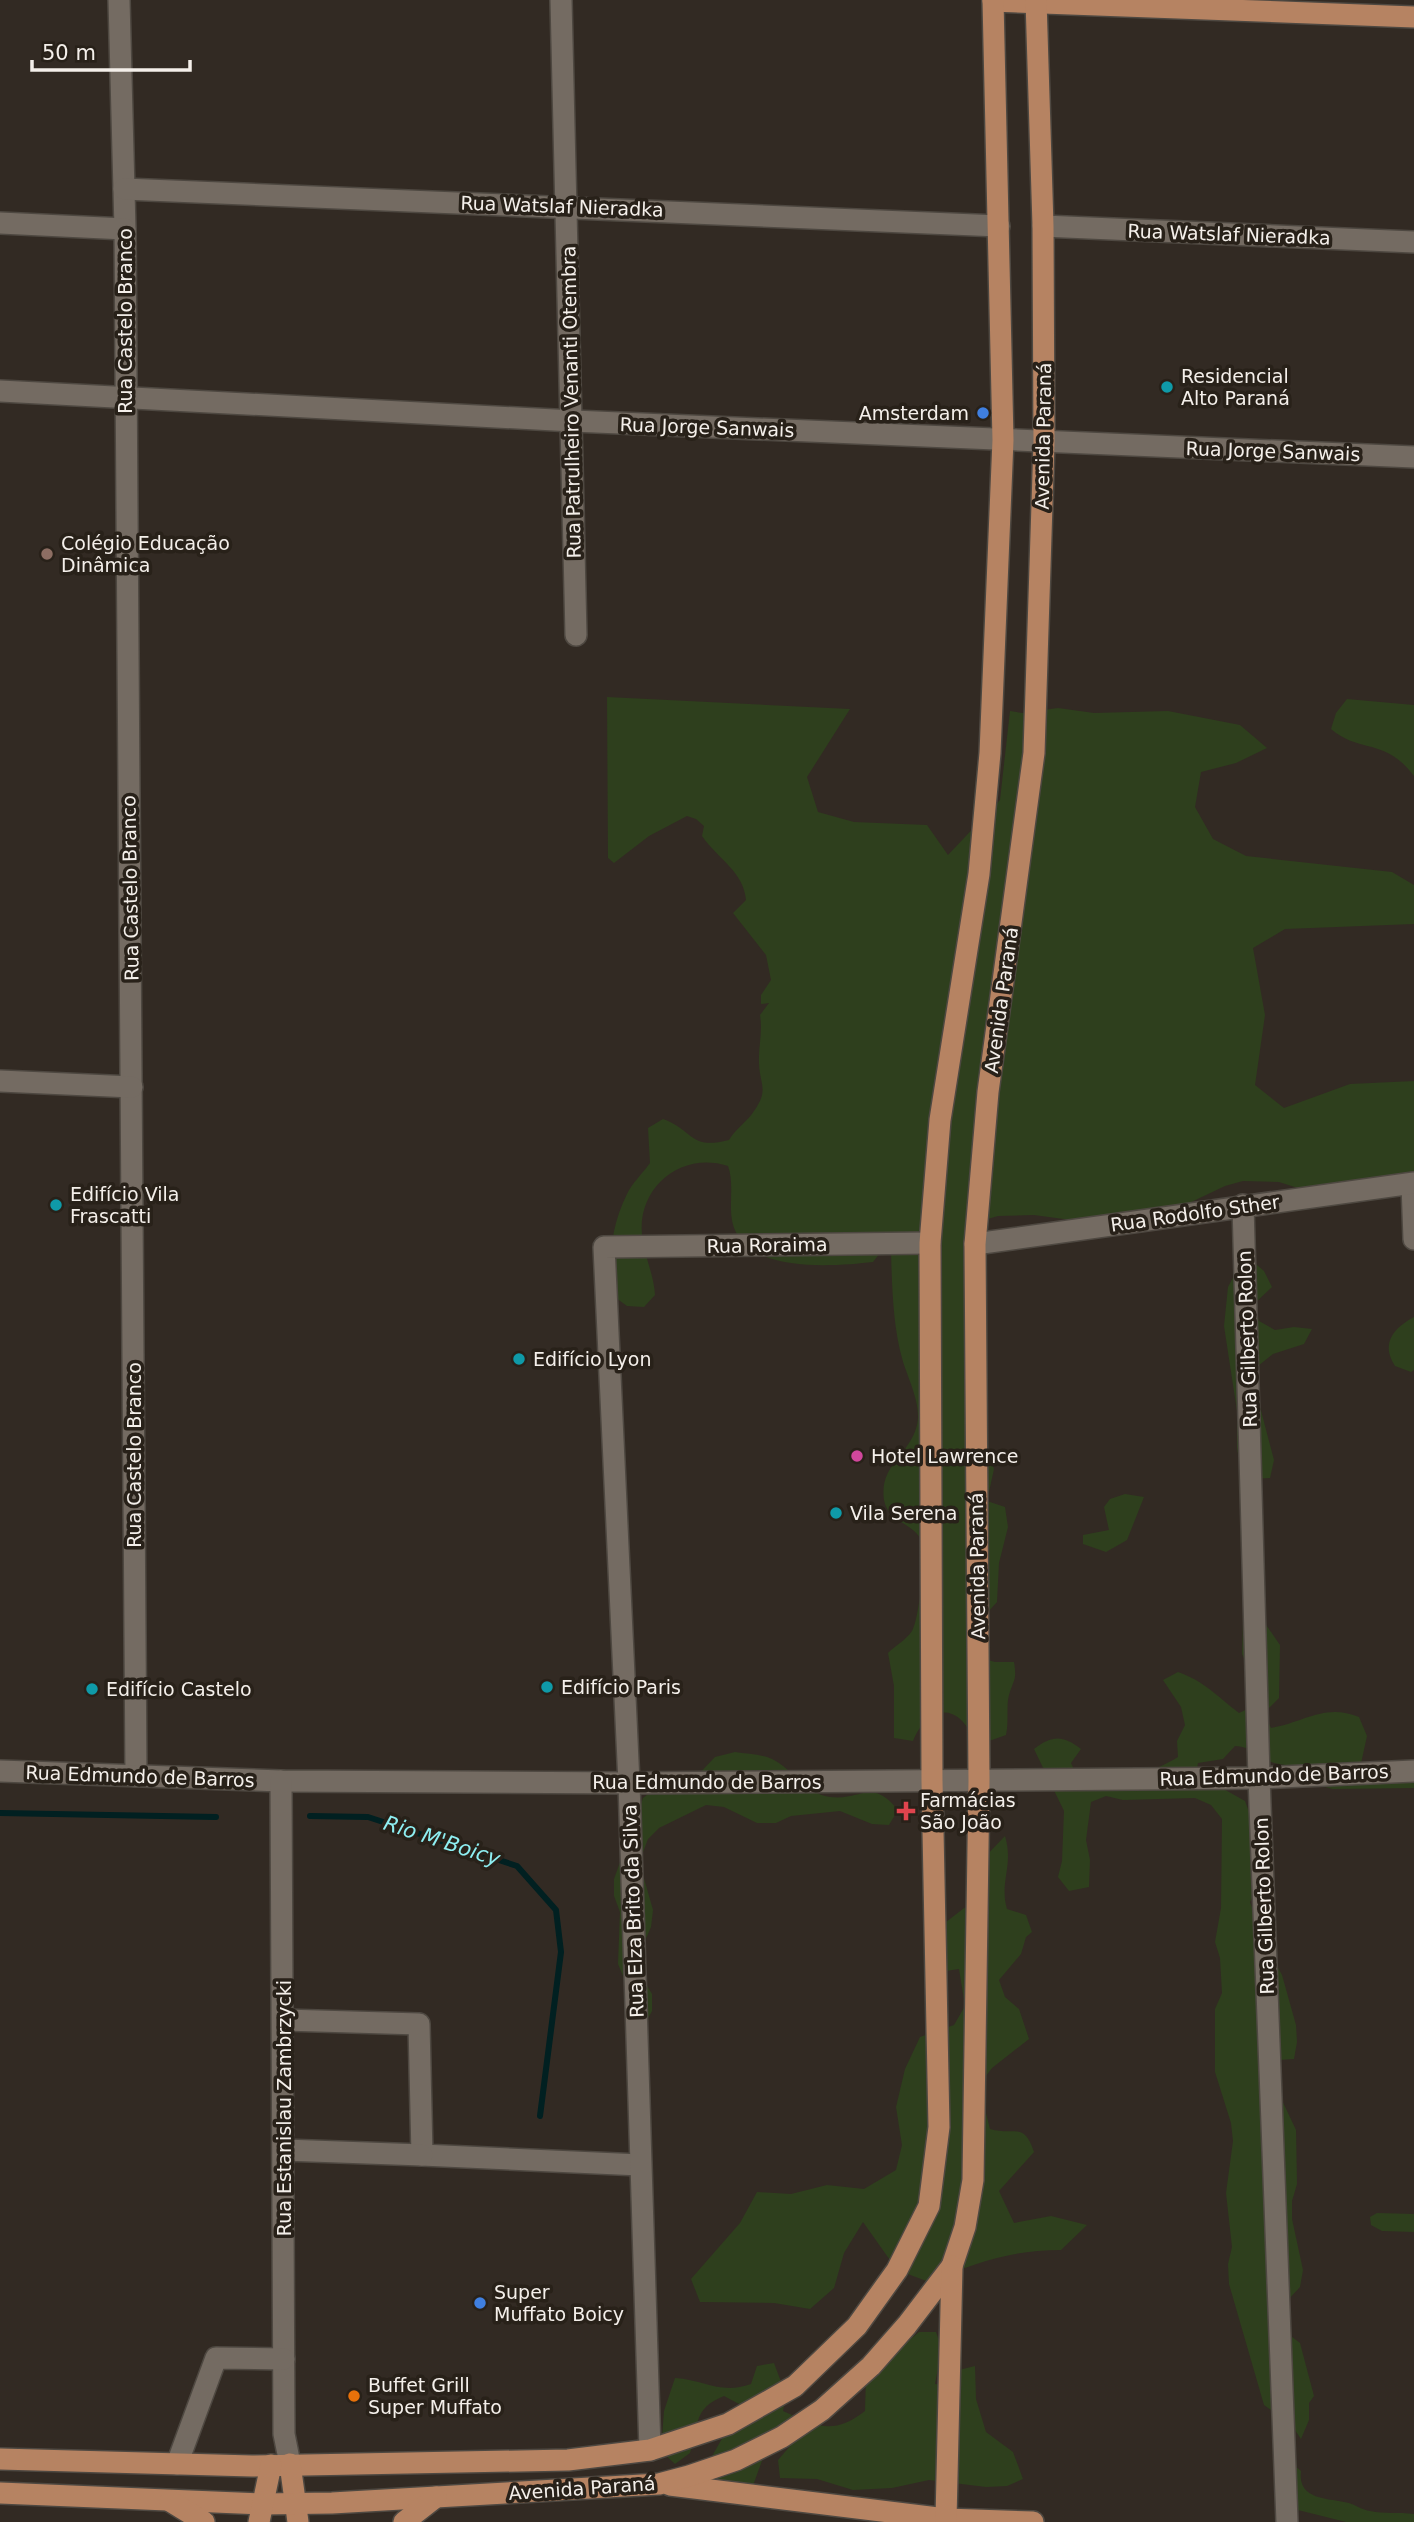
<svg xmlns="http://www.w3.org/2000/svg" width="1414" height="2522" viewBox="0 0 1414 2522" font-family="'DejaVu Sans',sans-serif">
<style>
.green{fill:#2e3f1d}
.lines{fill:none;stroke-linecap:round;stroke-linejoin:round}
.stream{stroke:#012021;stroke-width:6}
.minor-casing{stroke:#4e4841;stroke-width:24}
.major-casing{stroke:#4e4841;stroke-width:24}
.minor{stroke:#746b62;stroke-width:21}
.major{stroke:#b68362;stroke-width:21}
.culture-dot{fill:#0f9aa8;stroke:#282119;stroke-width:2.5}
.shop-dot{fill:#3f7fe0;stroke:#282119;stroke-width:2.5}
.education-dot{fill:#8d6e63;stroke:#282119;stroke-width:2.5}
.hotel-dot{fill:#d1479c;stroke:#282119;stroke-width:2.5}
.health-dot{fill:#e0444e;stroke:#282119;stroke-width:2.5}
.food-dot{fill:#e8710a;stroke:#282119;stroke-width:2.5}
.labels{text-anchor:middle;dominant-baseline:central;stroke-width:7;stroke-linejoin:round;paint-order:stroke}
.street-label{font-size:19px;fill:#f4efea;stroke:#282119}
.poi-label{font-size:19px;fill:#f4efea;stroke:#282119;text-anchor:start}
.water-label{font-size:21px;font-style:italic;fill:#8eeff2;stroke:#282119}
</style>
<rect width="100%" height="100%" fill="#322a23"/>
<g class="green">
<path d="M607,697L850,709L807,777L818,812L854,822L927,825L948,855L1000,800L1010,711L1022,713L1058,708L1094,713L1168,711L1240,725L1267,748L1236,763L1201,772L1195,807L1213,839L1246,856L1392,872L1414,885V924L1285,929L1253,948L1265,1015L1255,1085L1284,1108L1350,1084L1414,1081V1171L1301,1189L1279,1182L1243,1181L1225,1186L1187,1204L1111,1218L1071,1220L1034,1215L998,1216L977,1222L964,1256L967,1313L965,1375L994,1469L987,1501L1005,1507L1008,1527L999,1563L997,1602L978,1623L977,1657L995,1662H1014C1017,1681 1014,1678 1009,1695C1006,1705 1009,1722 1006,1735L989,1741L972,1736C956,1701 927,1707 913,1741L894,1738V1686L888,1653C895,1646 907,1639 912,1631C919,1620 926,1555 922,1542C915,1523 888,1523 884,1500C879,1464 910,1455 917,1425C922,1404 907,1377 902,1358C893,1326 892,1286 891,1252L884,1248L873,1262C836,1266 759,1273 737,1234C725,1214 736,1188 728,1166C679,1150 633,1191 643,1242C646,1260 654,1276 655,1295L644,1307L627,1306L612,1295C608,1259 611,1226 627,1194C632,1183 643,1173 650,1163L648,1128L663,1119C695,1131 689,1150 729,1140C736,1128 747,1122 754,1111C769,1090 760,1085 759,1064C758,1048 763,1032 760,1015L769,1003L761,1004V995L771,980L766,955L733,913L746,900C744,872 718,859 702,836L704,826L696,819L687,816L649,836L614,863L608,858Z"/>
<path d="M1347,699L1414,705V776C1385,737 1360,754 1331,729L1336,713Z"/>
<path d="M1251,1260L1264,1271L1272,1287L1255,1303L1259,1321L1275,1330L1294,1327L1312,1329L1304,1344L1273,1354L1258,1366L1259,1403L1274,1460L1270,1478L1252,1479L1240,1465L1237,1448V1411L1224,1326L1228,1287L1236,1272Z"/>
<path d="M1414,1317V1370L1411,1372L1395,1366C1380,1343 1394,1328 1414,1317Z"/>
<path d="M1125,1494L1144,1497L1127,1540L1106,1552L1083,1544V1535L1109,1530L1104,1507L1110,1499Z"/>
<path d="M1260,1616L1280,1645L1279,1698L1264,1713L1271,1728C1305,1722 1325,1703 1359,1717L1367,1736L1360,1768L1414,1774V1788L1333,1789L1317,1785L1298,1766C1287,1765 1275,1765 1265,1759C1253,1752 1250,1747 1235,1746L1223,1759L1198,1763L1195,1779L1213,1783L1245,1801L1251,1817L1259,1885L1250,1902L1257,1921L1275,1926L1274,1960L1282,1975L1296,2025L1297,2042L1294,2059L1278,2060L1280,2096L1296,2130L1297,2184L1292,2201V2219L1303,2270L1300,2287L1288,2300L1283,2330L1300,2343L1314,2396L1309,2403V2420L1301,2439L1291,2424L1264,2405L1229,2284L1228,2264L1232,2247L1226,2193L1233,2141L1231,2123L1215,2072V2009L1222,1993L1220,1958L1215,1942L1221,1908L1222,1819L1211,1805L1195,1798L1123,1800L1106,1796L1091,1802L1086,1840L1090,1860L1089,1887L1069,1891L1058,1877L1062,1861L1064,1811L1034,1749C1052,1735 1063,1735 1081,1749L1071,1763L1076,1774C1118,1774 1141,1780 1178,1757L1177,1741L1185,1725L1181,1707L1163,1680L1178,1672C1204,1681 1217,1696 1239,1713L1256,1705L1250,1671L1242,1654L1243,1622Z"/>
<path d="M735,1752C747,1754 761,1754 772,1759C793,1769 805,1794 830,1797C862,1801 871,1777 898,1810L889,1825L872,1824L840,1811L791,1816L776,1823H757L724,1807L706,1805L659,1828L648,1839L642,1855L643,1875L653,1910L651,1927L644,1943L643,1979L652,1994V2011L644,2026L618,1964L620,1912L614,1896V1879L643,1798L657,1787L691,1782L715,1757Z"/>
<path d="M1005,1836C1014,1866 999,1882 1007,1909L1026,1915L1032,1932L1026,1937L1021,1954L999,1980L1005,1997L1019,2009L1029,2039L992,2068L979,2085L990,2129C1014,2136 1024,2121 1034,2152L999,2191L1014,2223L1051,2216L1087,2225L1061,2250C1010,2250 976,2263 929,2282L897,2270L863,2222L844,2253L834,2288L810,2309L774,2303L700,2302L691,2279L740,2223L757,2192L791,2194L827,2185L864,2189L896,2170L902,2145L896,2107L905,2069L920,2037L954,2025L965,2006L959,1969L946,1971L927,1957L924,1939L981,1895V1861Z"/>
<path d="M1377,2213L1414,2214V2232L1382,2231L1371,2225L1370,2217Z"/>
<path d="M919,2332H936L942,2348L935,2384L951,2386L959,2370L975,2366L976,2399L986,2432L1013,2452L1023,2479L1007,2486L986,2487L929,2480L892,2488L853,2490L817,2479L780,2478L778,2460L791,2445L774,2443L763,2458L751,2491L709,2479L711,2458L741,2405L724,2396C692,2409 700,2424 690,2453L675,2464L661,2451L664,2411L675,2378C705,2380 721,2395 751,2384L757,2366L774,2363L786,2395L783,2411C816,2426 833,2436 865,2411L866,2376Z"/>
<path d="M1295,2466L1301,2471C1297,2501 1330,2498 1349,2503C1356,2505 1362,2510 1370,2511C1384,2514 1399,2512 1414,2514V2522H1346L1294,2509Z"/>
</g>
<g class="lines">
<g class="stream">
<path d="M0,1813L216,1817"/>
<path d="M310,1816L368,1817L517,1866L556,1910L561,1952L540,2116"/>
</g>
<defs>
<g id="minor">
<path d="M119,0L125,229L136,1776"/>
<path d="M561,0L576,635"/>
<path d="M124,189L999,226"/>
<path d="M0,223L125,229"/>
<path d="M1043,226L1414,242"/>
<path d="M0,391L573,421L1414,457"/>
<path d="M0,1081L132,1087"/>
<path d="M1412,1184L1414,1239"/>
<path d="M1243,1205L1259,1778L1287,2522"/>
<path d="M975,1244L1414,1183"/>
<path d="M0,1771L281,1781L629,1783L1259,1778L1414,1771"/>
<path d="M281,1781L284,2434L290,2464"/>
<path d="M284,2020L419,2024L422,2155L640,2165"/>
<path d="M284,2150L422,2155"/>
<path d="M650,2450L629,1783L604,1247L930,1243"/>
<path d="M177,2464L216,2358L284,2359"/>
</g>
<g id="major">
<path d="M993,1L1414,17"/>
<path d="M0,2459L252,2466L568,2460L650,2450L728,2424L795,2386L857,2326L897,2270L929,2206L939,2127L932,1781L930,1243L940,1120L979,874L990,753L1003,440L993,0"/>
<path d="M290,2464L298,2522"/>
<path d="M670,2485L946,2519L1033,2522"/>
<path d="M0,2493L262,2504L332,2503L659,2484L689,2476L736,2460L782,2437L822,2410L871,2366L907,2325L952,2266L965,2227L973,2180L979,1781L975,1244L988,1092L1034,753L1044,442L1043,226L1036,0"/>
<path d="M170,2501L204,2522"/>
<path d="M946,2519L952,2266"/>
<path d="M259,2522L271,2465"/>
<path d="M404,2522L436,2497"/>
</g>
</defs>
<use href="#minor" class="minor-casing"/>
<use href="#major" class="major-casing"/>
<use href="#minor" class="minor"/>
<use href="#major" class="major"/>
</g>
<g class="culture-dot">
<circle cx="1167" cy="387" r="7"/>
<circle cx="56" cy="1205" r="7"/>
<circle cx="519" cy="1359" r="7"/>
<circle cx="836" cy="1513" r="7"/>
<circle cx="547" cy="1687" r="7"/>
<circle cx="92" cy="1689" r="7"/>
</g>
<g class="shop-dot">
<circle cx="983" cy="413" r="7"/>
<circle cx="480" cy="2303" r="7"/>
</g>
<circle class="education-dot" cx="47" cy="554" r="7"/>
<circle class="hotel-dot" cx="857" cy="1456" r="7"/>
<path class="health-dot" d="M902.5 1800.5h7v7h7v7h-7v7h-7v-7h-7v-7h7z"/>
<circle class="food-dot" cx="354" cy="2396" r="7"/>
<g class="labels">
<g class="street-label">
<text transform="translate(562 206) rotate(2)">Rua Watslaf Nieradka</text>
<text transform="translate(1229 234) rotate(2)">Rua Watslaf Nieradka</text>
<text transform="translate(125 321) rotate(-90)">Rua Castelo Branco</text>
<text transform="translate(571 402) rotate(-91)">Rua Patrulheiro Venanti Otembra</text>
<text transform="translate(707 427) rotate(2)">Rua Jorge Sanwais</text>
<text transform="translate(1043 436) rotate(-89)">Avenida Paraná</text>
<text transform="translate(1273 451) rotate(2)">Rua Jorge Sanwais</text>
<text transform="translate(130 888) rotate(-91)">Rua Castelo Branco</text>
<text transform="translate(1001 1000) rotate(-82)">Avenida Paraná</text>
<text transform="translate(1195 1213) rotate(-8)">Rua Rodolfo Sther</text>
<text transform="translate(767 1245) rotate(-1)">Rua Roraima</text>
<text transform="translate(1247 1339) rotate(-92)">Rua Gilberto Rolon</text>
<text transform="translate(134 1455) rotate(-90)">Rua Castelo Branco</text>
<text transform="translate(977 1566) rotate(-91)">Avenida Paraná</text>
<text transform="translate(1274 1775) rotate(-2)">Rua Edmundo de Barros</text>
<text transform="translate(140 1776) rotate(2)">Rua Edmundo de Barros</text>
<text x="707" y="1782">Rua Edmundo de Barros</text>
<text transform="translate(1264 1906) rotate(-92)">Rua Gilberto Rolon</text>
<text transform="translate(633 1911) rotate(-92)">Rua Elza Brito da Silva</text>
<text transform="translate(284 2108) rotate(-90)">Rua Estanislau Zambrzycki</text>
<text transform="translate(582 2488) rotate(-4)">Avenida Paraná</text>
</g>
<g class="poi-label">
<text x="1181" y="376">Residencial<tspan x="1181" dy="22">Alto Paraná</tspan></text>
<text x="969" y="413" text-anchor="end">Amsterdam</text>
<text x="61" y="543">Colégio Educação<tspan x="61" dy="22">Dinâmica</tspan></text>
<text x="70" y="1194">Edifício Vila<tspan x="70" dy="22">Frascatti</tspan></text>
<text x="533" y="1359">Edifício Lyon</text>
<text x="871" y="1456">Hotel Lawrence</text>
<text x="850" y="1513">Vila Serena</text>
<text x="561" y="1687">Edifício Paris</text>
<text x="106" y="1689">Edifício Castelo</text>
<text x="920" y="1800">Farmácias<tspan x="920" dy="22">São João</tspan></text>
<text x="494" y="2292">Super<tspan x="494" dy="22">Muffato Boicy</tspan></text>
<text x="368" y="2385">Buffet Grill<tspan x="368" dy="22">Super Muffato</tspan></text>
</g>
<g class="water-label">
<text transform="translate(442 1841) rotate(18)">Rio M'Boicy</text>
</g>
</g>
<path d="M32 60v10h158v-10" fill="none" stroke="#f4efea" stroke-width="3.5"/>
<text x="42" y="60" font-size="21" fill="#f4efea" stroke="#282119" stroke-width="5" paint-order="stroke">50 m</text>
</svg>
